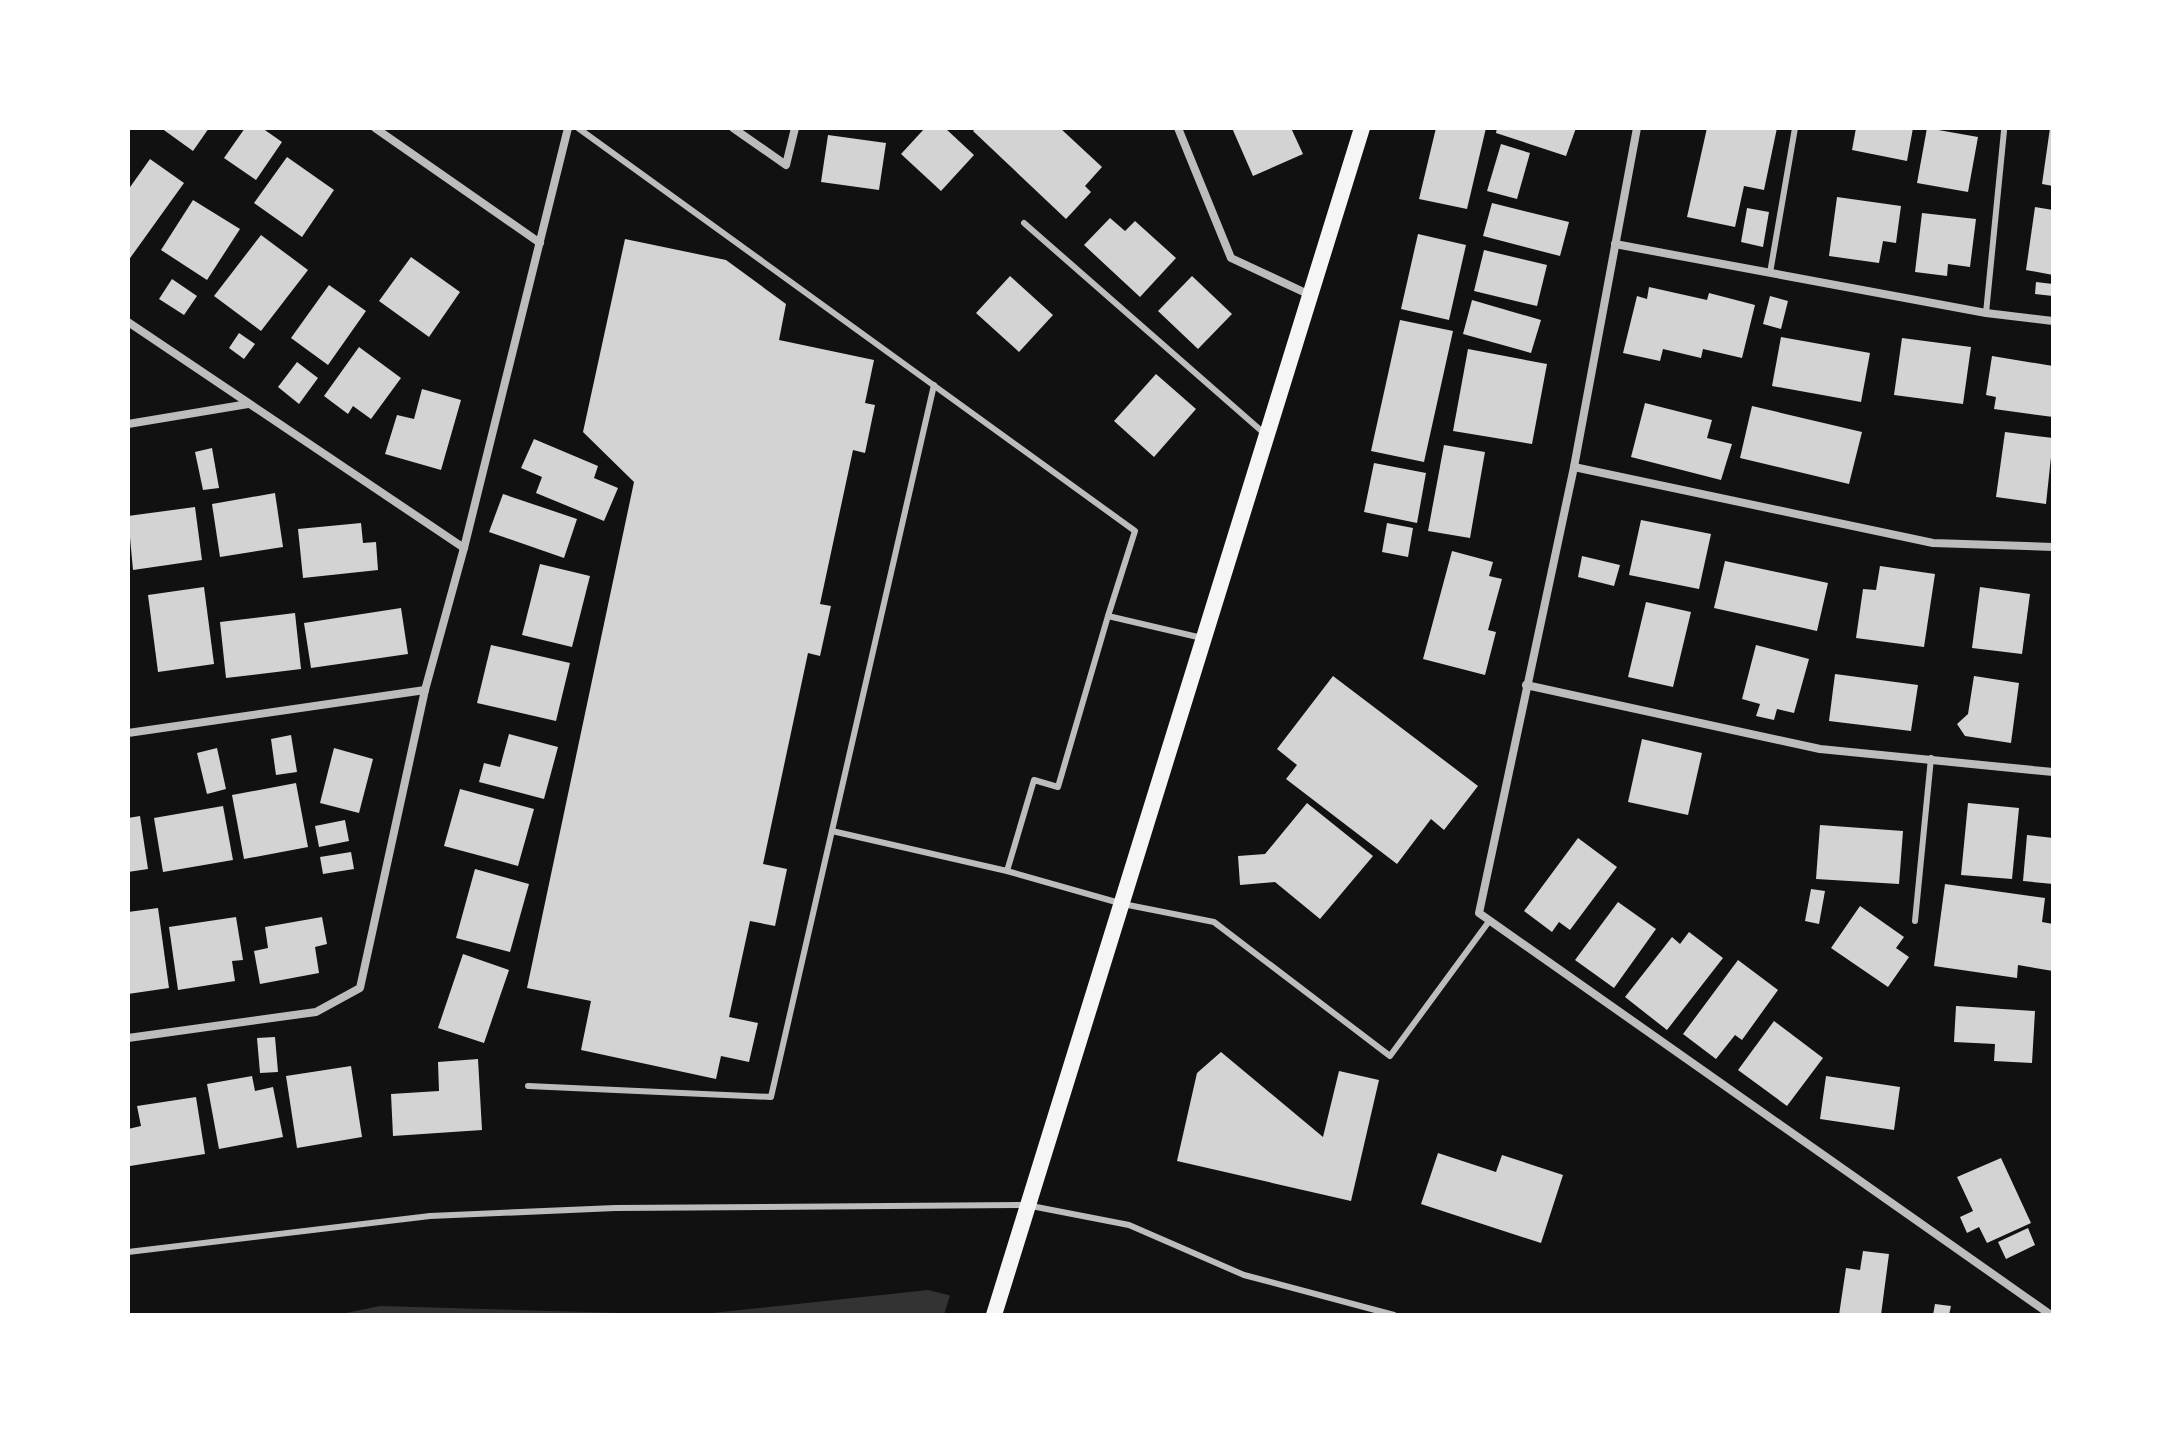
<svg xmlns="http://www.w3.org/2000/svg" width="2181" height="1443" viewBox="0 0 2181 1443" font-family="Cabin,sans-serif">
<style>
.water{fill:#333}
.pier{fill:#111}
.building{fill:#d3d3d3}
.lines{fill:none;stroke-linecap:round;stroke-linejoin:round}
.service{stroke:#bcbcbc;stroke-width:6}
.minor{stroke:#bcbcbc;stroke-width:8}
.secondary{stroke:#f5f5f5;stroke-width:16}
</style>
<rect width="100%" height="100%" fill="#111"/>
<g class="water">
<path d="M928,1290L1030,1315H693Z"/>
<path d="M380,1306L688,1315H336Z"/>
</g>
<path class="pier" d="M951,1292L1031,1311L1034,1315H944Z"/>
<g class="building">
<path d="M161,128H209L193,151Z"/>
<path d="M245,128H262L282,142L256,180L224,158Z"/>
<path d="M925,128H945L974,155L941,191L901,154Z"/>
<path d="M976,128H1060L1102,167L1085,186L1091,192L1066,219L973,131Z"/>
<path d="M1232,128H1291L1303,154L1253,176Z"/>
<path d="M1436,128H1486L1467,209L1419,199Z"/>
<path d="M1497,128H1576L1566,156L1496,133Z"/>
<path d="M1707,128H1777L1764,190L1744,186L1735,227L1687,217Z"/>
<path d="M1856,128H1913L1907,161L1852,150Z"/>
<path d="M1927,128L1978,137L1968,192L1917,183Z"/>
<path d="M2050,128H2053V186L2042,184Z"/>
<path d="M828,135L886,143L879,190L821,182Z"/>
<path d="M1501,144L1530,153L1517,199L1487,191Z"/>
<path d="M287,157L334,190L302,237L254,203Z"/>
<path d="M150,159L184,183L128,261V190Z"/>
<path d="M1837,197L1901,206L1896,243L1883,241L1879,263L1829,256Z"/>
<path d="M193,200L240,229L207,280L161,250Z"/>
<path d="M1492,203L1569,222L1560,256L1483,236Z"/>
<path d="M2035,207L2053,210V275L2026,270Z"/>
<path d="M1747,208L1769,212L1763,247L1741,242Z"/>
<path d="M1922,213L1976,219L1970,267L1948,264L1947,276L1915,272Z"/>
<path d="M1110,218L1125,231L1135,221L1176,258L1140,297L1084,245Z"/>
<path d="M1418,234L1466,245L1449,320L1401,309Z"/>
<path d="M261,235L308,270L261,331L214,296Z"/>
<path d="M625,239L726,260L786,304L779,340L874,360L865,403L875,405L865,453L853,450L820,604L831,606L820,656L808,653L763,864L787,869L775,926L750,921L729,1017L758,1023L749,1062L721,1056L716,1079L581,1050L591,1001L527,988L634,482L583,432Z"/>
<path d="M1484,250L1547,265L1537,306L1474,291Z"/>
<path d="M411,257L460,292L429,337L379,301Z"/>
<path d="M1010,276L1053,315L1019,352L976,313Z"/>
<path d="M1192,276L1232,314L1198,349L1158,311Z"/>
<path d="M172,279L197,296L184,315L159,299Z"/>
<path d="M2036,282L2053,284V296L2035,294Z"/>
<path d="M329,285L366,311L328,365L291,338Z"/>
<path d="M1649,287L1707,300L1709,293L1755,305L1742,358L1703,349L1701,358L1663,349L1660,361L1623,353L1637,296L1647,299Z"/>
<path d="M1770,296L1788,301L1781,329L1763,324Z"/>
<path d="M1472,300L1541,320L1531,353L1463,334Z"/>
<path d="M1400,320L1453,331L1424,462L1371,451Z"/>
<path d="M239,333L255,344L244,359L229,348Z"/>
<path d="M1781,337L1870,353L1861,402L1772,386Z"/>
<path d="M1902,338L1971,347L1963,404L1894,395Z"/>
<path d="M359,347L401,378L371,419L353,406L348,414L324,396Z"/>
<path d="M1468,349L1547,364L1532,444L1453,431Z"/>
<path d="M1992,356L2053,366V417L1994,409L1996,397L1986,395Z"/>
<path d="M297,362L318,378L299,404L278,387Z"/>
<path d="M1156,374L1196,409L1154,457L1114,421Z"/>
<path d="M422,389L461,400L441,470L385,454L397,415L414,419Z"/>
<path d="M1645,403L1712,420L1707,438L1732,444L1721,480L1631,457Z"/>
<path d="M1752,406L1862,432L1849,484L1740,458Z"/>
<path d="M2005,432L2053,438L2046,504L1996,497Z"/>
<path d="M534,439L598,466L594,478L618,488L604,521L536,493L542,477L521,468Z"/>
<path d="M1444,445L1485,452L1470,538L1428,531Z"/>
<path d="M212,448L219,488L203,490L195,452Z"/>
<path d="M1374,463L1426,473L1417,523L1364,512Z"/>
<path d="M275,493L283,547L220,557L212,504Z"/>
<path d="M503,494L577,519L564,558L489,532Z"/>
<path d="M195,507L202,560L133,570L128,516Z"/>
<path d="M1641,520L1711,534L1699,589L1629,575Z"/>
<path d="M361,523L363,543L376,542L378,570L303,578L298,529Z"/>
<path d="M1387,523L1413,528L1408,557L1382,552Z"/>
<path d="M1452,551L1493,562L1489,576L1502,579L1488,630L1496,632L1485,675L1423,659Z"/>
<path d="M1582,556L1620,565L1614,586L1578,577Z"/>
<path d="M1725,561L1828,583L1817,631L1714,608Z"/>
<path d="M540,564L590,576L572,647L522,635Z"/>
<path d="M1880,566L1935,574L1924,647L1856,638L1863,589L1876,590Z"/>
<path d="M204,587L214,664L158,672L148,595Z"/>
<path d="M1980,587L2030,594L2022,654L1972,648Z"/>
<path d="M1646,602L1691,612L1673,687L1628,677Z"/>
<path d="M401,608L408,654L311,668L304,623Z"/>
<path d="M295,613L301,669L226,678L220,622Z"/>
<path d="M491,645L570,663L556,721L477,703Z"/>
<path d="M1756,645L1809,659L1794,713L1777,709L1774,720L1756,716L1760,704L1742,699Z"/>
<path d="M1835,674L1918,685L1911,731L1829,721Z"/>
<path d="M1333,676L1478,786L1444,830L1431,819L1397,864L1286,779L1297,765L1277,749Z"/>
<path d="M1974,676L2019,683L2011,743L1965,736L1957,724L1968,714Z"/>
<path d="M509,734L558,747L544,799L479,782L484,763L500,767Z"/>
<path d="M291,735L297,772L276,775L271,739Z"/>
<path d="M1642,739L1702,753L1688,815L1628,802Z"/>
<path d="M217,748L226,789L207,794L197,753Z"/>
<path d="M334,748L373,759L359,813L320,803Z"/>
<path d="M296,783L308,847L244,859L232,795Z"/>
<path d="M460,789L534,809L518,866L444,846Z"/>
<path d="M1307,803L1373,856L1320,919L1275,882L1240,885L1238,856L1265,854Z"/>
<path d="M1968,803L2019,808L2012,879L1961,875Z"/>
<path d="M223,806L233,860L163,872L154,818Z"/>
<path d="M140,816L148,869L128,872V818Z"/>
<path d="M345,820L349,841L319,847L315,826Z"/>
<path d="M1820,825L1903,831L1899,884L1816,879Z"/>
<path d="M2027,835L2053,838V884L2023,881Z"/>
<path d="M1578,838L1617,867L1570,930L1559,922L1552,932L1524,911Z"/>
<path d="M351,852L354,869L323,874L320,857Z"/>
<path d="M475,869L529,884L510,952L456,938Z"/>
<path d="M1945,884L2045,898L2042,922L2053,924V971L2018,965L2017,978L1934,966Z"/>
<path d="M1811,889L1825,891L1819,924L1805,921Z"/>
<path d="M1618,902L1656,929L1614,988L1575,960Z"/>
<path d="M1860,906L1904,937L1896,948L1909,957L1888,987L1831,948Z"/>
<path d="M158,908L169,988L128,994V912Z"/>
<path d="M236,917L243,960L232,961L235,981L178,990L169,927Z"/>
<path d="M322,917L327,944L315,947L319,973L260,984L254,951L268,948L265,927Z"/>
<path d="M1689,932L1723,958L1667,1030L1625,997L1672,937L1680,944Z"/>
<path d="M463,954L509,970L484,1043L438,1028Z"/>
<path d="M1738,960L1778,990L1742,1040L1735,1035L1716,1059L1683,1034Z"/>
<path d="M1956,1006L2035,1011L2032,1063L1994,1061L1995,1044L1954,1042Z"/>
<path d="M1774,1021L1823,1058L1787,1106L1738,1070Z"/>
<path d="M275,1037L278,1072L260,1073L257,1038Z"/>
<path d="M1221,1052L1323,1137L1339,1071L1379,1080L1351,1201L1177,1161L1197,1073Z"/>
<path d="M478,1059L482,1130L393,1136L391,1094L439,1091L438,1062Z"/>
<path d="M351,1066L362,1137L297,1148L286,1076Z"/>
<path d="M252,1076L255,1091L273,1087L283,1137L219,1149L207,1084Z"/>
<path d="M1826,1076L1900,1087L1894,1130L1820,1119Z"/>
<path d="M196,1097L205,1154L130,1166L128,1129L141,1126L137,1106Z"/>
<path d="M1438,1153L1496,1172L1502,1155L1563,1175L1541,1243L1421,1204Z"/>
<path d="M2001,1158L2031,1223L1987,1243L1979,1227L1967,1233L1960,1217L1973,1211L1957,1177Z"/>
<path d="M2028,1228L2035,1245L2006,1259L1998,1242Z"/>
<path d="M1863,1251L1889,1254L1881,1315H1839L1846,1268L1860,1270Z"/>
<path d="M1935,1304L1951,1306L1949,1315H1933Z"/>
</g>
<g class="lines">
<g class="service">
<path d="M578,128L1135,531L1108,616L1202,638"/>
<path d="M1024,223L1265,434"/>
<path d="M1770,273L1795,128"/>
<path d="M1986,313L2004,131"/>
<path d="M1108,616L1058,787L1034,780L1007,871L1123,904L1214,922L1390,1056L1490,920"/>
<path d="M832,831L1007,871"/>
<path d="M1915,921L1931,758"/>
<path d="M528,1086L771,1097L934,385"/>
<path d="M128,1252L430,1216L615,1208L1026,1205L1129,1225L1244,1275L1394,1315"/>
</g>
<g class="minor">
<path d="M375,128L540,243"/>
<path d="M733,128L786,165L795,128"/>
<path d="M1178,128L1231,258L1310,295"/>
<path d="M1637,128L1574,467L1479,913L2051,1315"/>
<path d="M1615,244L1986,313L2053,321"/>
<path d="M128,322L464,548"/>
<path d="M128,424L248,404"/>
<path d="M1574,467L1933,543L2053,547"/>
<path d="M1526,685L1820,749L2053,772"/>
<path d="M128,733L425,690"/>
<path d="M128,1038L316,1012L360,988L425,690L464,548L568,128"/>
</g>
<path class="secondary" d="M994,1315L1362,128"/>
</g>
<rect width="2181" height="1443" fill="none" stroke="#ffffff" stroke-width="260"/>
</svg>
